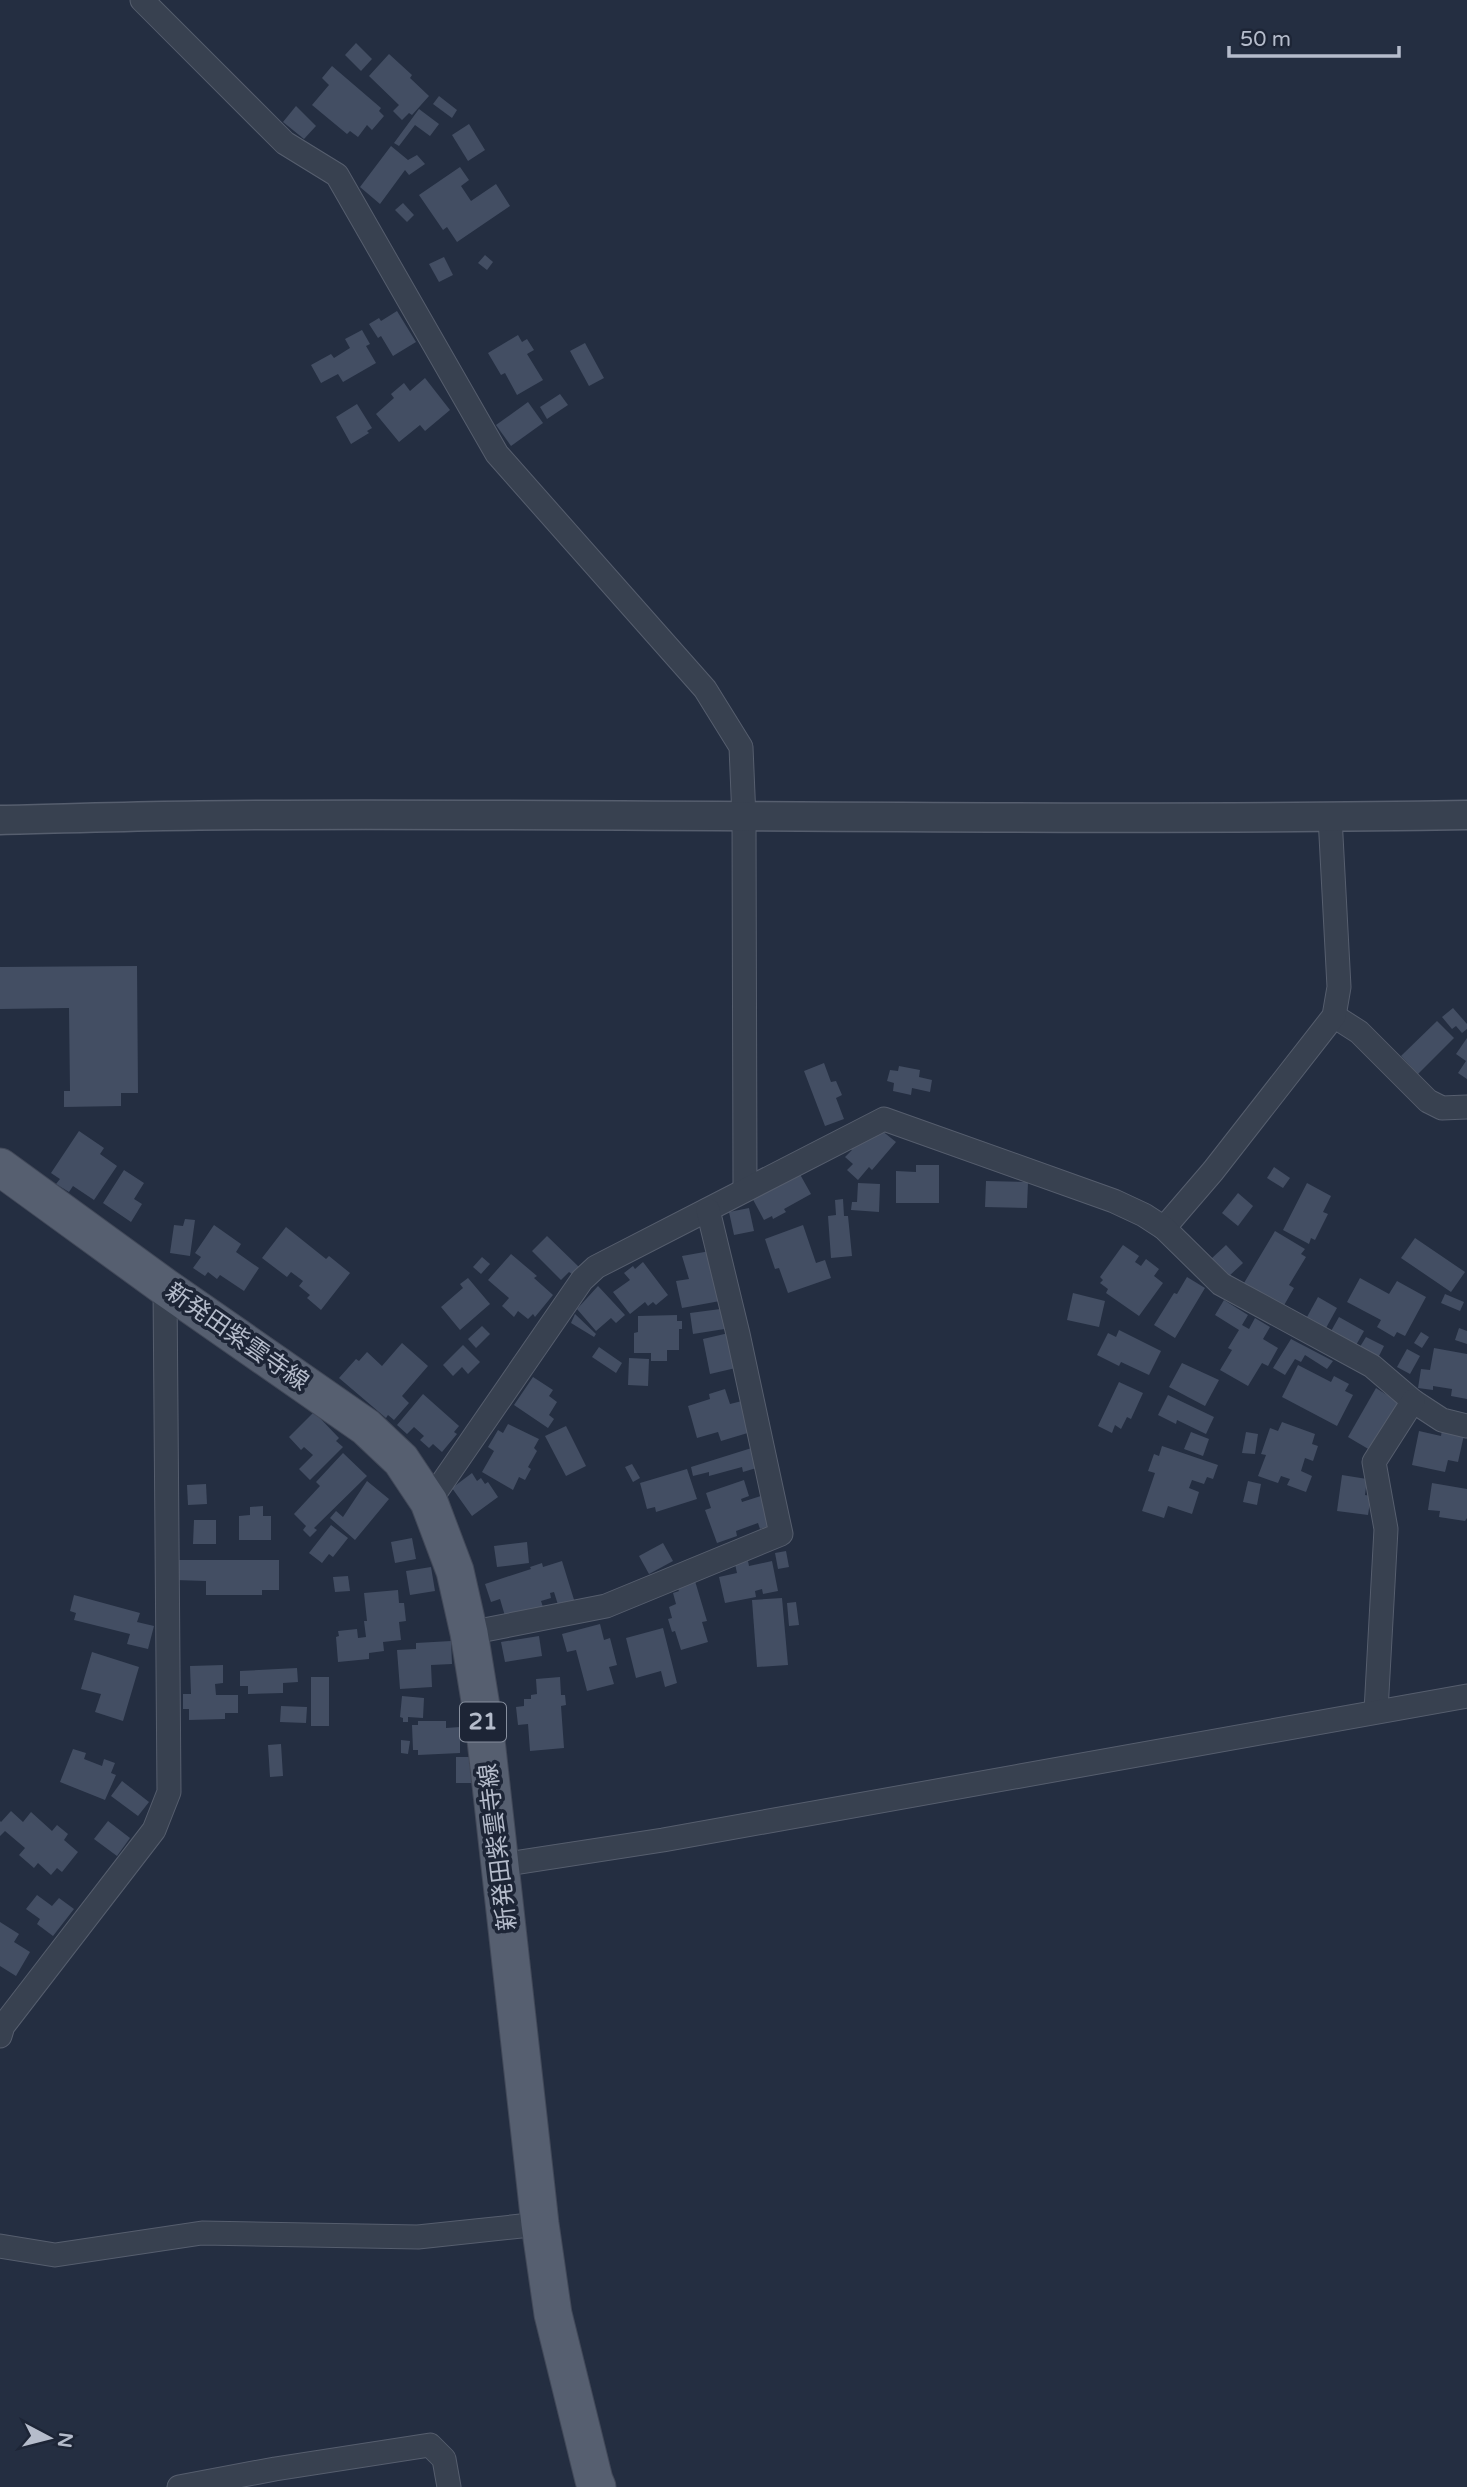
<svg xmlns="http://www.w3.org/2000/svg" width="1467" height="2487" viewBox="0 0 1467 2487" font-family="'Varela Round','Noto Sans JP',sans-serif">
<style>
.building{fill:#434e63}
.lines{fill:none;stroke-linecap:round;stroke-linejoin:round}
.minor-casing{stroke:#565e6e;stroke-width:25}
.tertiary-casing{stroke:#565e6e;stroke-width:31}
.primary-casing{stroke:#424959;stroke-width:39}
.minor{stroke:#384150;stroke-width:23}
.tertiary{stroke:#384150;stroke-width:28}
.primary{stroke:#565f70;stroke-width:37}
.labels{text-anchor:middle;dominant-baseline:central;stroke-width:7;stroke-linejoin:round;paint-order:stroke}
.shield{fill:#1d2536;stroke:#878f9e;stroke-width:2}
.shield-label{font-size:23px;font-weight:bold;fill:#b5bccb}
.street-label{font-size:24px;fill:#b5bccb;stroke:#1d2536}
</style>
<rect width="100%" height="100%" fill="#242e41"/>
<g class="building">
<path d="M356,43L372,59L361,71L345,55Z"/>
<path d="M389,54L412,75L410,78L429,96L412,115L409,113L402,120L393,111L399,105L369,76Z"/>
<path d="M332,66L381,108L379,111L384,116L372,130L367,125L358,137L350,131L347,134L312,105L329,85L322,78Z"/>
<path d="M439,96L457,110L452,118L433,104Z"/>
<path d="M296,106L316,126L304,139L283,122Z"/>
<path d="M419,109L439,124L430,136L415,125L399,146L394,143Z"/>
<path d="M469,124L485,150L468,161L452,135Z"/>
<path d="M391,146L408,160L417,155L425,164L409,175L405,170L380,204L360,187Z"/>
<path d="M460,167L469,180L461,186L471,201L496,184L510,206L457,242L447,227L443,230L419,195Z"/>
<path d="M403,203L414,215L407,222L395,210Z"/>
<path d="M485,255L493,262L487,270L478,263Z"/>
<path d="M444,257L453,275L439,282L429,264Z"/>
<path d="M397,311L416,342L393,356L381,336L378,338L369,324L379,318L381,321Z"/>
<path d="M362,330L370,344L366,346L376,363L343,382L338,374L321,383L311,365L331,354L334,358L350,348L345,339Z"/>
<path d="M518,335L522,342L527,339L534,350L527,354L543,380L517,395L505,373L501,375L488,353Z"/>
<path d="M585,343L604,378L589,386L570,351Z"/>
<path d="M425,378L450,410L425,431L420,425L399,442L376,414L394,398L391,394L404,383L410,391Z"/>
<path d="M560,394L568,405L547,419L540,407Z"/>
<path d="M528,402L543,423L511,446L496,425Z"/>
<path d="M357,404L372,428L367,431L369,433L351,444L336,417Z"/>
<path d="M137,966L138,1093H121V1106L64,1107V1091H70L69,1008L0,1009V967Z"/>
<path d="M1453,1008L1467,1024V1029L1462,1033L1456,1026L1452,1029L1442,1017Z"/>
<path d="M1437,1021L1454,1038L1418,1074L1401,1056Z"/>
<path d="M1467,1038V1079L1458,1073L1466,1061L1456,1054Z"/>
<path d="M824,1063L831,1082L836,1081L842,1095L836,1098L844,1119L825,1126L804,1071Z"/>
<path d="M899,1066L920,1070L919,1077L932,1080L930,1092L912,1088L911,1095L893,1091L894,1083L887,1081L890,1070L898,1071Z"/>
<path d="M881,1130L896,1142L872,1170L869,1167L858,1180L847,1170L853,1164L845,1157L852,1150L849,1148Z"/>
<path d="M79,1131L104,1148L100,1154L117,1166L94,1200L73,1186L69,1192L56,1184L60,1179L51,1173Z"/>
<path d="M916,1165H939V1203H896V1171L916,1172Z"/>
<path d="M1274,1167L1290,1178L1283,1188L1267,1178Z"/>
<path d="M797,1169L811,1194L784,1209L786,1212L773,1219L772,1216L764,1220L750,1194Z"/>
<path d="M124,1170L144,1183L134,1199L142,1204L131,1222L103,1203Z"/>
<path d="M986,1181L1028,1182L1027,1208L985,1207Z"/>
<path d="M858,1183L880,1184L879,1212L851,1210L852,1202H857Z"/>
<path d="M1307,1183L1331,1196L1323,1212L1328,1214L1315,1240L1311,1238L1309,1244L1283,1230Z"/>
<path d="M1238,1193L1253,1206L1238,1226L1222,1213Z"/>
<path d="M843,1199L844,1216H848L852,1256L831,1258L828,1216L836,1215L835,1200Z"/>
<path d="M749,1208L754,1231L734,1235L729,1212Z"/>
<path d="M185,1219L195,1220L190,1256L170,1253L174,1225L183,1226Z"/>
<path d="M214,1225L241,1244L236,1252L259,1268L244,1291L220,1275L217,1279L208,1272L205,1276L193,1268L201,1257L195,1253Z"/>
<path d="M803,1225L816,1263L825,1260L831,1278L788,1293L779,1268L775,1269L765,1239Z"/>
<path d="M286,1227L326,1259L329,1256L350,1273L321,1310L307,1298L310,1295L299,1286L303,1281L291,1272L287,1277L262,1258Z"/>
<path d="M1275,1231L1305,1249L1301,1254L1306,1257L1289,1285L1294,1288L1283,1307L1244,1283Z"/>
<path d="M547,1236L579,1267L572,1274L569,1272L561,1280L532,1251Z"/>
<path d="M1415,1238L1465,1272L1451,1292L1401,1258Z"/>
<path d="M1123,1245L1139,1256L1135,1262L1141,1266L1146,1259L1159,1269L1154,1276L1163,1283L1139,1316L1106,1293L1108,1289L1100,1283L1103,1280L1100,1277Z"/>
<path d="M1226,1245L1243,1263L1227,1278L1210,1260Z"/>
<path d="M710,1251L720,1301L682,1308L676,1281L689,1279L682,1256Z"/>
<path d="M511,1254L537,1276L534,1278L553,1295L535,1317L533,1314L528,1319L518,1311L514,1317L502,1306L509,1298L488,1280Z"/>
<path d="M482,1257L490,1264L481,1274L473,1267Z"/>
<path d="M643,1262L668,1295L656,1305L653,1302L648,1306L645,1302L630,1314L613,1292L630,1280L624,1273L633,1266L635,1269Z"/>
<path d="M1187,1277L1205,1288L1175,1338L1154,1325L1174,1293L1177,1294Z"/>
<path d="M468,1278L490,1304L460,1330L441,1307L463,1288L460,1284Z"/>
<path d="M1360,1278L1389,1294L1397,1281L1426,1297L1405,1336L1397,1332L1394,1337L1377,1327L1381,1320L1347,1302Z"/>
<path d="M598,1286L625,1315L616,1323L611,1318L596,1331L577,1309Z"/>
<path d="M1073,1293L1105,1301L1099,1327L1067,1320Z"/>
<path d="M1445,1294L1464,1302L1460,1311L1441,1303Z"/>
<path d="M1318,1297L1337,1308L1326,1328L1307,1317Z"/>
<path d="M1224,1300L1248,1315L1242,1325L1249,1329L1255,1318L1270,1327L1263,1339L1278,1348L1268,1366L1262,1363L1248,1386L1220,1370L1232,1350L1228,1348L1239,1330L1215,1315Z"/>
<path d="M728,1308L731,1328L693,1334L690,1313Z"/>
<path d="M575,1314L596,1334L594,1337L571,1323Z"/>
<path d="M677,1315V1321H682V1329H679V1350H667V1361H651V1353H634V1333L638,1332V1316Z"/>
<path d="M1339,1317L1364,1331L1355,1347L1330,1333Z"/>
<path d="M482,1326L490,1334L476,1348L468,1339Z"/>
<path d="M1459,1328L1467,1331V1344L1455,1340Z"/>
<path d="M1119,1330L1161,1351L1149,1375L1121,1362L1119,1366L1097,1355L1108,1333L1116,1337Z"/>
<path d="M733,1332L740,1367L710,1374L703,1339Z"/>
<path d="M1421,1332L1429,1337L1422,1348L1414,1343Z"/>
<path d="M1366,1337L1384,1346L1377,1360L1358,1350Z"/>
<path d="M1291,1339L1333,1361L1327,1369L1305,1355L1301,1362L1295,1359L1285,1375L1273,1368Z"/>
<path d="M402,1343L428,1366L402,1396L409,1403L394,1420L388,1415L386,1418L339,1378L356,1359L359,1361L367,1352L382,1366Z"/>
<path d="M463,1345L480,1362L468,1374L462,1367L453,1376L443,1365Z"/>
<path d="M599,1347L622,1363L616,1373L592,1357Z"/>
<path d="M1434,1348L1467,1354V1399L1451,1396L1452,1389L1433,1386V1390L1418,1388L1421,1369L1430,1370Z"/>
<path d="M1407,1349L1420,1356L1410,1374L1397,1367Z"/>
<path d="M629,1358L649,1359L648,1386L628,1385Z"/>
<path d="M1182,1363L1219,1380L1205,1406L1169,1387Z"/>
<path d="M1298,1365L1331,1382L1334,1376L1349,1384L1345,1391L1353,1395L1337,1426L1282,1397Z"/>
<path d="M533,1377L553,1390L549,1396L557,1402L549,1415L554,1419L548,1428L514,1405Z"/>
<path d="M1119,1382L1143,1393L1131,1419L1127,1417L1121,1429L1115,1425L1112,1433L1098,1426Z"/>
<path d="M1376,1388L1398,1402L1370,1450L1348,1437Z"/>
<path d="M725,1389L730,1404L742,1401L751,1432L721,1441L718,1432L697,1438L688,1406L710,1399L709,1394Z"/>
<path d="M423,1394L459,1426L454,1432L457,1434L442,1452L433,1444L429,1448L420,1440L424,1436L414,1427L407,1434L397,1425Z"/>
<path d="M1168,1395L1214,1417L1206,1434L1177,1420L1176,1424L1158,1415Z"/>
<path d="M314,1412L339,1438L336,1441L343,1447L310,1480L299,1469L313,1455L304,1447L301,1450L289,1437Z"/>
<path d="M1282,1422L1315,1434L1312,1444L1318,1446L1313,1461L1305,1458L1301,1471L1312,1476L1306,1492L1287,1485L1290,1479L1281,1476L1278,1483L1258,1476L1266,1455L1261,1454L1270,1428L1278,1431Z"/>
<path d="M508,1424L539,1439L534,1448L537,1451L528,1467L531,1469L525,1480L519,1477L513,1490L482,1472L494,1451L488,1447L498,1430L503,1433Z"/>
<path d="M566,1426L586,1466L566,1476L545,1436Z"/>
<path d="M1442,1430L1464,1435L1458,1462L1448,1460L1445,1472L1412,1465L1419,1431L1441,1436Z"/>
<path d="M1191,1432L1209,1439L1203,1456L1184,1449Z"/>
<path d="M1246,1432L1258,1434L1255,1454L1242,1453Z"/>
<path d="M758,1446L763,1466L743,1472L742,1467L709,1476V1472L693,1476L691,1467Z"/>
<path d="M1162,1446L1218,1465L1213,1479L1207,1477L1204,1484L1192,1480L1189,1488L1199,1492L1192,1514L1168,1506L1164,1518L1142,1511L1155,1473L1148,1471L1154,1454L1159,1456Z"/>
<path d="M343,1453L367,1476L314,1528L317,1530L310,1537L303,1530L306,1526L294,1514L320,1486L316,1482Z"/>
<path d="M632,1464L640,1478L633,1482L625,1467Z"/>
<path d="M687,1469L697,1499L656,1512L655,1507L647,1509L640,1483Z"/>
<path d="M472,1473L477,1481L481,1478L485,1484L488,1482L498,1497L472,1516L452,1488Z"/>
<path d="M1342,1475L1367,1479L1365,1495L1371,1496L1368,1515L1337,1511Z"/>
<path d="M744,1480L749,1496L741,1499L742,1502L764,1495L774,1524L760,1529L758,1523L736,1531L737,1536L717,1543L705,1510L711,1508L706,1493Z"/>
<path d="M367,1481L389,1499L355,1540L330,1518L336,1511L343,1517Z"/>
<path d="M1248,1481L1261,1484L1257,1505L1243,1502Z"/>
<path d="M1432,1483L1467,1489V1518L1465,1521L1439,1517L1440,1511L1428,1510Z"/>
<path d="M206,1484L207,1504L188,1505L187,1485Z"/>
<path d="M263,1506V1516H271V1540H239V1516L250,1515V1507Z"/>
<path d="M194,1520H216V1544H193Z"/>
<path d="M331,1525L348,1538L333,1557L329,1554L322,1563L309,1553Z"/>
<path d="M412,1538L416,1559L395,1563L391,1542Z"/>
<path d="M527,1542L529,1563L497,1567L494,1546Z"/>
<path d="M663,1543L673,1561L649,1574L639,1556Z"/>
<path d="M786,1551L789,1567L778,1569L775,1553Z"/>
<path d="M175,1560H279V1590H262V1595H206V1581L175,1580Z"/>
<path d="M562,1561L575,1603L559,1608L554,1592L550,1593L551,1598L541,1601L543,1607L505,1616L500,1599L491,1602L485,1584L531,1569L530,1567L542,1563L543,1567Z"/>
<path d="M748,1561L749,1566L772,1561L778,1591L763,1594L762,1589L755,1591L756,1597L725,1603L719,1577L737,1573L735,1564Z"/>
<path d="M431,1567L435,1591L410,1595L406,1571Z"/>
<path d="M348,1576L350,1591L335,1592L333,1577Z"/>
<path d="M695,1581L707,1621L702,1622L708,1642L681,1650L675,1631L672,1632L668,1619L672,1618L669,1607L676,1604L673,1593L679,1591L677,1587Z"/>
<path d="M398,1590L399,1603H404L406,1621L399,1622L401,1640L383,1642L384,1651L369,1653V1659L338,1662L336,1637L339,1636L338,1631L357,1629L358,1638L366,1637L364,1621H367L364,1593Z"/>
<path d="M74,1595L140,1613L137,1622L154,1626L148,1649L127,1644L130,1634L74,1620L76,1613L70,1611Z"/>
<path d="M782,1598L788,1665L757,1667L752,1600Z"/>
<path d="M796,1602L799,1625L789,1626L787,1603Z"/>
<path d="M600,1624L604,1640L610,1638L617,1665L609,1667L614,1684L587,1691L576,1650L567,1652L562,1634Z"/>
<path d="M663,1628L677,1683L665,1687L661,1671L636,1678L626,1638Z"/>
<path d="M539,1636L542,1656L505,1662L501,1642Z"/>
<path d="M451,1641L452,1664L431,1665L432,1687L400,1689L397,1650L416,1649V1643Z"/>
<path d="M92,1652L139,1667L123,1721L95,1712L101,1694L81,1689Z"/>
<path d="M223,1665V1683L215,1684L216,1695H238V1713H225V1719L189,1720V1709H183V1694H191L190,1666Z"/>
<path d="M297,1668L298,1682L283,1683V1693L248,1694V1686H240V1671Z"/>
<rect x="311" y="1677" width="18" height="49"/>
<path d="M560,1677L561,1695H565L566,1705L561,1706L564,1748L530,1751L528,1724L518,1725L516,1707L524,1706V1699H531V1695L537,1694L536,1679Z"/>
<path d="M402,1696L424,1698L423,1718L408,1717V1722H403V1718L400,1717Z"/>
<path d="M281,1706L307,1707L306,1723L280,1722Z"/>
<path d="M418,1721H446V1728L460,1727V1753L418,1755V1750H413L412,1725H418Z"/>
<path d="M401,1740L410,1741L408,1754L401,1753Z"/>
<path d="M281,1744L283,1776L270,1777L268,1745Z"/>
<path d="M73,1749L86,1753L84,1759L102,1766L104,1759L115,1763L111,1773L116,1775L105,1800L60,1782Z"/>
<rect x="456" y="1757" width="16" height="26"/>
<path d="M122,1781L149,1802L138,1816L111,1796Z"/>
<path d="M11,1811L23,1822L31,1812L52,1831L57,1825L68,1834L64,1840L78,1852L62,1872L57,1868L51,1875L38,1863L34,1868L19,1855L25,1848L5,1831L0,1836V1821L1,1822Z"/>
<path d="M108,1821L130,1838L117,1856L94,1839Z"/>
<path d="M37,1895L52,1906L59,1898L74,1909L53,1936L37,1924L40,1919L26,1909Z"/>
<path d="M0,1922L19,1934L14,1942L30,1952L16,1976L0,1966Z"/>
</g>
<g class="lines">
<defs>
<g id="minor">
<path d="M142,0L285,143L337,175L497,454L705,689L741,747L744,818L745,1189"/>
<path d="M1334,1016L1359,1032L1428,1101L1442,1108L1467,1107"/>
<path d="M1164,1228L1213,1171L1334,1016L1339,987L1330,817"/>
<path d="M429,1502L582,1280L596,1267L884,1119L1114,1201L1144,1215L1164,1228L1221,1284L1372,1366L1413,1401L1442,1420L1467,1426"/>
<path d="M469,1633L606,1606L781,1534L738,1334L708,1210"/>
<path d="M1376,1711L1386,1529L1374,1462L1413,1401"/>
<path d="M501,1865L663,1840L1467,1696"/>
<path d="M0,2036L3,2026L154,1830L169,1792L165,1287"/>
<path d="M0,2246L55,2255L202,2233L418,2237L540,2224"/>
<path d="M179,2487L275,2469L430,2445L444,2459L449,2487"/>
</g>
<path id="tertiary" d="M0,820C86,818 172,815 258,815C661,813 1064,822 1467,815"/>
<path id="primary" d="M0,1167L165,1287L366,1427L401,1460L429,1502L455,1571L469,1633L485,1731L540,2224L553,2314L594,2480L597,2487"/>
</defs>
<use href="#minor" class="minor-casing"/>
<use href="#tertiary" class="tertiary-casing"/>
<use href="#primary" class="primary-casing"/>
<use href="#minor" class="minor"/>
<use href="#tertiary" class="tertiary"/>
<use href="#primary" class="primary"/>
</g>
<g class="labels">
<rect class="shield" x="460" y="1702.5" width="46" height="39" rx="5"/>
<g class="shield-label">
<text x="483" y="1722">21</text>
</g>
<g class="street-label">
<text transform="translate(237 1337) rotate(35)">新発田紫雲寺線</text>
<text transform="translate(498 1847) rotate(-97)">新発田紫雲寺線</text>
</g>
</g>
<g transform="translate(49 2438) rotate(97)" stroke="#1d2536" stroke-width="5" paint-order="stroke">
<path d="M0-5L12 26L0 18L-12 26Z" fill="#b5bccb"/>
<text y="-10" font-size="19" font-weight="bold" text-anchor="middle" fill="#b5bccb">N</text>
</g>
<path d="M1229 46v10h170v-10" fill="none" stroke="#b5bccb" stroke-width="3.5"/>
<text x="1240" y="46" font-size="21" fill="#b5bccb" stroke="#1d2536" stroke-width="5" paint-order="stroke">50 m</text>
</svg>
